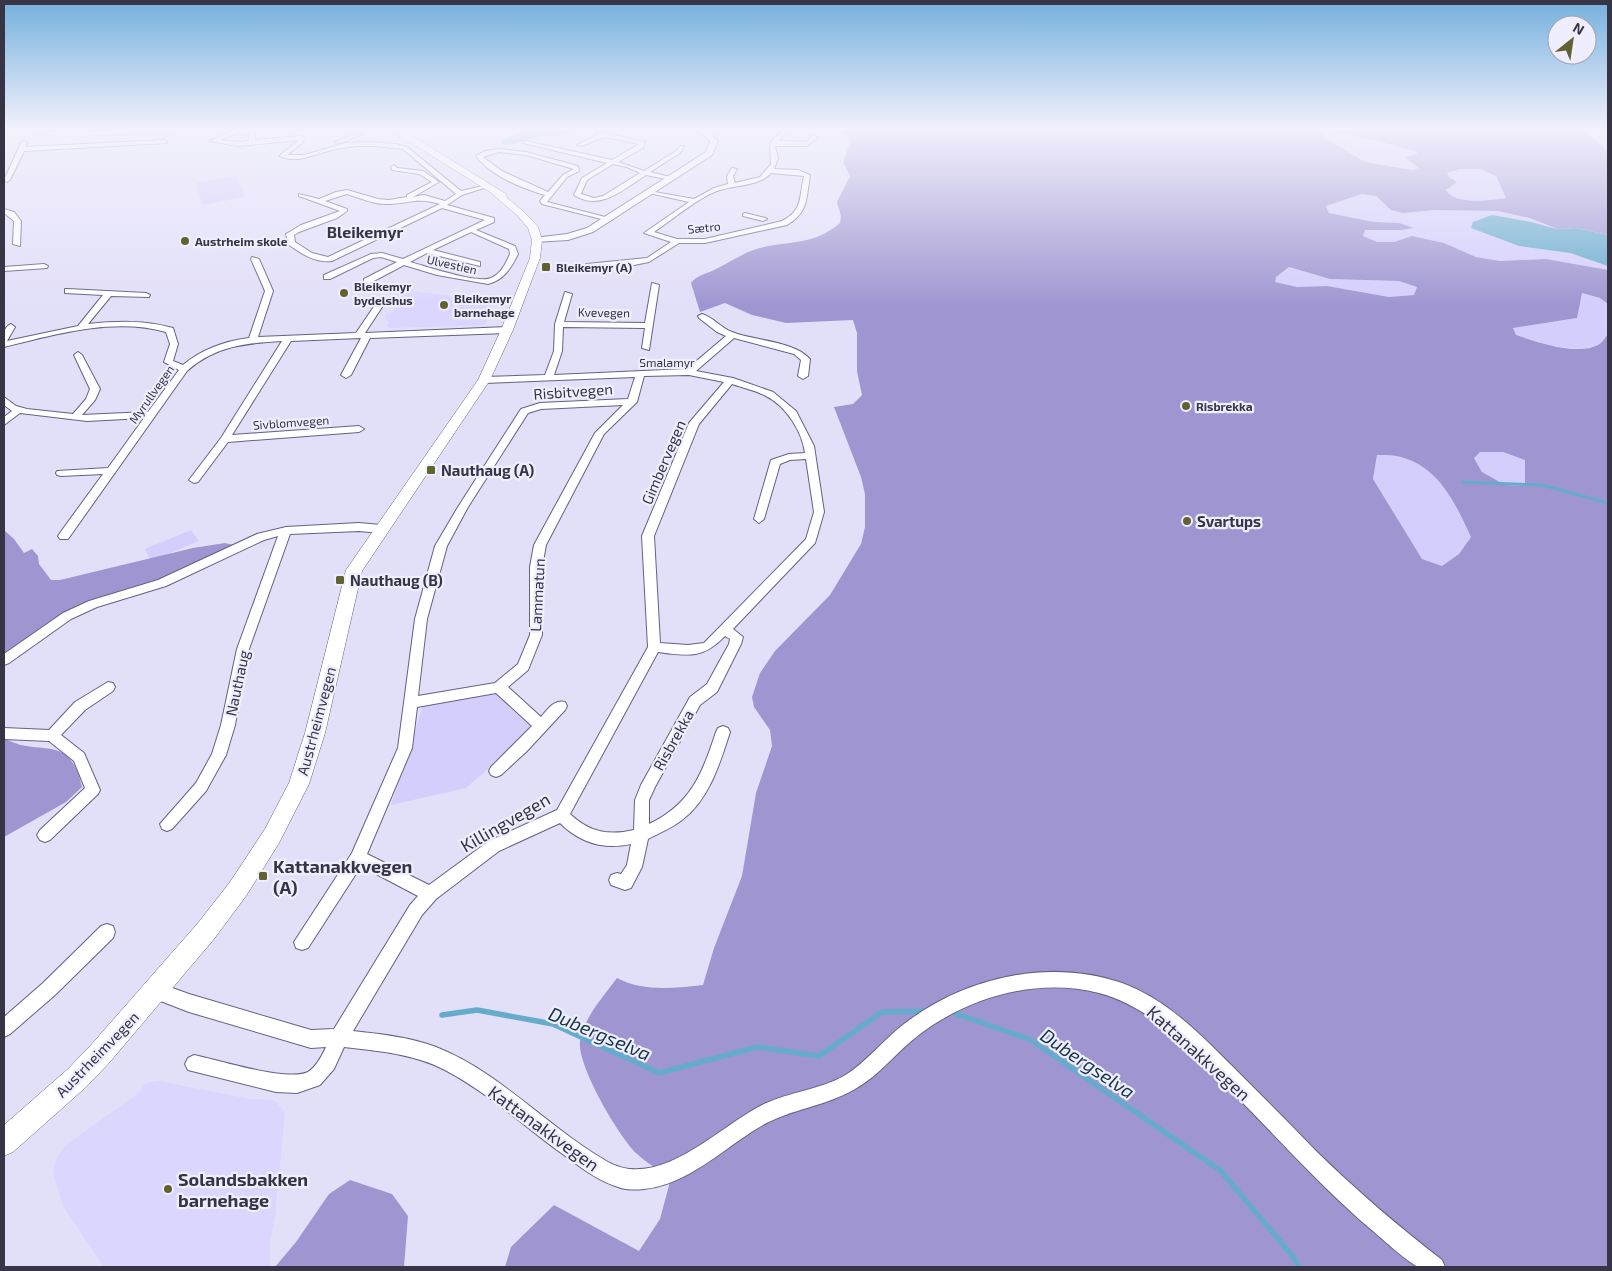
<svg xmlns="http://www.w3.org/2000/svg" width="1612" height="1271" viewBox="0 0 1612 1271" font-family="'Exo 2',sans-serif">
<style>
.built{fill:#dbd6fe}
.green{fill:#d4cefc}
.forest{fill:#9f96d1;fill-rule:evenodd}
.water{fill:#67abcc}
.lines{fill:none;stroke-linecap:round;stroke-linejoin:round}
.stream-far1{stroke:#67abcc;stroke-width:3}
.stream{stroke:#67abcc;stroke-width:5.5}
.minor-casing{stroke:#666085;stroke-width:2}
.tertiary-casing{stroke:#666085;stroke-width:2}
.secondary-casing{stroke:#666085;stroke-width:1}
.minor{fill:#fff;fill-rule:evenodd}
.tertiary{fill:#fff;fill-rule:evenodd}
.secondary{fill:#fff;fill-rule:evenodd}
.poi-dot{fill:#616230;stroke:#efeeff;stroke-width:2}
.labels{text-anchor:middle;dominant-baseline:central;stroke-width:4.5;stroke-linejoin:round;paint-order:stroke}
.far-street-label{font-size:12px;fill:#363445;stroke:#efeeff}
.far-poi-label{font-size:12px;font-weight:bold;fill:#363445;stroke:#efeeff;text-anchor:start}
.street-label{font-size:15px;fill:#363445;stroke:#efeeff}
.poi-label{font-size:15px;font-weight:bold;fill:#363445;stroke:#efeeff;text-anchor:start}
.far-district-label{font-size:16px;font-weight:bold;fill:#363445;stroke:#efeeff}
.near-street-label{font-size:18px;fill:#363445;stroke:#efeeff}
.near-poi-label{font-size:18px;font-weight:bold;fill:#363445;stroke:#efeeff;text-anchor:start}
.near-water-label{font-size:19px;font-style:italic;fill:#153644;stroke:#efeeff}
</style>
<rect width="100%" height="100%" fill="#e2dff9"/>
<g class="built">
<path d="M404,290L458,297L496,294L485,325L390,328L387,326L389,322L385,318L387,313L393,312Z"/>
<path d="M159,1081L250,1099L274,1100L285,1112L275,1216L270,1241V1266L104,1267L63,1206L53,1173L57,1157L66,1145L140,1092L145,1083Z"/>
</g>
<g class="green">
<path d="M1323,132C1355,134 1386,143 1417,152V154L1405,157L1420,168L1412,170L1365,162L1324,137Z"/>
<path d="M1460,169H1480L1496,176L1506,198C1491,200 1455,206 1446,190L1457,182L1449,177L1447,173Z"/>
<path d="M237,176L245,197L202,205L196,183Z"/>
<path d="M1362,194L1376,196L1391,210L1403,213L1435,210L1498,211L1530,218L1549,227L1492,215L1519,246L1570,253L1608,266V270L1546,259L1500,261L1476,257L1444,243L1412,236L1394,242H1377L1363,236L1365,230H1401L1413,228L1399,223L1374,222L1329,213L1325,206Z"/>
<path d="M1288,267L1330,279L1399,281L1417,287L1414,295L1389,297L1327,286L1297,287L1274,282L1276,277Z"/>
<path d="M1581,293L1600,298L1608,304C1608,312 1611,328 1607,335C1594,362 1538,342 1516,335L1513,328L1577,318Z"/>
<path d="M1480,452H1503L1525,460V486L1505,485L1482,472L1474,457Z"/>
<path d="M1377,455C1385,455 1394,455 1401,457C1440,468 1455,503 1471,537L1459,554L1442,566L1422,559L1373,479Z"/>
<path d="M191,530L199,541L151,561L145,549Z"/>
<path d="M498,693L536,727L466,788L391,805L423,705Z"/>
</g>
<g class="forest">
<path d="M829,128L1030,130V128H1582L1608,151V235L1576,228L1557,229L1530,218L1498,211L1435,210L1403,213L1391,210L1376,196L1362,194L1326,206L1329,213L1374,222L1399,223L1414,228L1401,230H1365L1363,236L1377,242H1394L1412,236L1444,243L1476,257L1500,261L1546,259L1608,270V304L1600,298L1582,293L1577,318L1513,328L1516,335C1537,342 1577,356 1598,345C1602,343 1605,338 1608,334V1267H505L511,1247L554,1205L639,1251L660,1219L671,1178C660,1170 646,1163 636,1153C618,1135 577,1066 580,1041C584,1017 604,996 617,978C642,992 677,988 703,985L714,948L742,876L756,793L772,746L770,730L754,707L752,697L760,673L775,651L830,595L861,544L865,527V494L861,477L834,407L853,404L862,395L857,371V333L853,320L786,323L752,315L725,303L700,312L691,283C697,275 706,274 714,270C729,263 744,252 760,248C791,240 813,246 840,223L841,216L837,202L850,176L843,162L851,141L847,135ZM1324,132C1355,134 1386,143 1417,152V154L1404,157L1419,168L1412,170L1365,162L1324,137ZM1460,169H1480L1496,176L1506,198C1491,200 1455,206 1446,190L1457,182L1449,177L1447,173ZM1289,267L1330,279L1399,281L1417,287L1414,295L1389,297L1327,286L1297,287L1275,282L1276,277ZM1480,452H1503L1525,460V486L1505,485L1482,472L1474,458ZM1377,455C1385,455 1394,455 1401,457C1440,468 1455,503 1471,537L1459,554L1442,566L1422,559L1373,479Z"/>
<path d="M4,530L14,539L24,553L32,549L38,556L39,564L51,580H60L193,548L225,543L243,547L192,569L101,598L21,646L4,660Z"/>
<path d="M4,738C39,759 69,730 82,787L66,802L4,837Z"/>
<path d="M350,1180L392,1194L408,1216L404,1267H275L296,1242L329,1194Z"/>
</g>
<g class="water">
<path d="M533,128H579V129C565,137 552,135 537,137C525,139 514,147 502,144L503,140Z"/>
<path d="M1492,215L1531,222L1557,229L1576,228L1608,235V266L1570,253L1519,246L1471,228L1473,222Z"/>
</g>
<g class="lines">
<path class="stream-far1" d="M1462,482L1542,485L1608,503"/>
<g class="stream">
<path d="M951,1012L1031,1040L1221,1171L1294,1258L1299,1267"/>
<path d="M442,1015L477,1010L553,1024L659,1073L757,1047L819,1056L882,1012L926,1011"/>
</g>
<defs>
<g id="minor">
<path d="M9,128H19L4,134V130Z"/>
<path d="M406,128H416L400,134L397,132Z"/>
<path d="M243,129L255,133V140L300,136L304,138L303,142L287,155H304L346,143L366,142L396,144L407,147L461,191L487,185V187L462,195L447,205L494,218V222L476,230L515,246L518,254C511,268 504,280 488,284L437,275L404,265L370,283H364V279L397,262L381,257L373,258L330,279H324V275L371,254L382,253L403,259L485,220L442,208L332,261C315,263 302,254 289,245L286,234L301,225L340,211L299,196V194L319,199L336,192L347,190L378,199L389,200L407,197V195L432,182L419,174L392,170L391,167L394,165L397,168L423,171L439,182L413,197L424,195L445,201L456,194L403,149L376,146H356L336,149L300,159H289L279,156L299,140L238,146L210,141L234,130ZM237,133L250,135L248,141L238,142L220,140ZM347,194C360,198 375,205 389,204C411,203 417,197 440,204L328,257L312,253L295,242L294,235L299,232L337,218L347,211V209L325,201ZM471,232L509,249L510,254C506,263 501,274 491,278C478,284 425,266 410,262L427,253L480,266V262L433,250Z"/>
<path d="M784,129L787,131L779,141L806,142L813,136L818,137L807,146H775L778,158L774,169L798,170L810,175C806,198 809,212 787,225L705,243H679L649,262L634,265L587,268L583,266L587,264L647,258L671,242L644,233L689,202L649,193V191L694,199L714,188L728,184L727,176L732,168L737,169L733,176L735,183L760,177L771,164L770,143ZM771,173L804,176C799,198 803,210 782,221L705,239H677L654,232C672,220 700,196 720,190C736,185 760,186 771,173Z"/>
<path d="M599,132L645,142L643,148L618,162L644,171L676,151L680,146H684L680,153L650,172L674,178L671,180L646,175C624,189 600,212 574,195L582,178L607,163L523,143L526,141L612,160L639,144L604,137L582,146L577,145L597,135L596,134ZM613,164L627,167L640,173L603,196L594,198L581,194L587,180Z"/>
<path d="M357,133L362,134L340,143L335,142Z"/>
<path d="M165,140L167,143L24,151L10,180L7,182L4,180L21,143L24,141L27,143L25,147Z"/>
<path d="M499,149L526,152L578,166L579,171L567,177L547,202L613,219L609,221L542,204L540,201L545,195C521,188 491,176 476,156L485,151ZM499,152L526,155L574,169L563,175L548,192L502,171L483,157Z"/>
<path d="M4,209L14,212L21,221L20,246L13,244L14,221L4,213Z"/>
<path d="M745,213L765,218L767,219L763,221L743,216V214Z"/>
<path d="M252,257L259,259L273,291L258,337L356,333L377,302H380L384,304L365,333L507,327L511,330L507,333L370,338L351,375L346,378L341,375L361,338L291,341L232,435L359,426L364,429L359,432L228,442L198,482L194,483L189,480L221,438L282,341C246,343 215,346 187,371L68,539H60L58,536L60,533L103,474L61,476L57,475L56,473L57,471L108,468L144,418L87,421L20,413L4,425V417L12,411L4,405V397L16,406L27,409L73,414L86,399L90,389L74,355L78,352L82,355L100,389L95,400L82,415L148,412L179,370L164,362L170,344L166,332C115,317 55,334 4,347C3,339 2,328 11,324L15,327L7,341L78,326L103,295L65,293V289H68L146,293L150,295L149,297L111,296L88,324C118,321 144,320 173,328L178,344L173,361L183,365C202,349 225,341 249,338L265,291L251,259Z"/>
<path d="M44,264L48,266L47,268L4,271V267Z"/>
<path d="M652,283L659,285L649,350L642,348L645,328L563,327L562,351L554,375L687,369L726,336L717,332L699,318L698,316L702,314C713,317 721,328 732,332C755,341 794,341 810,359L808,376L803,379L798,376L801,360L794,354L734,338L696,371L733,378L773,392L796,411L814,446L824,512L815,543L733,629L743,637L741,644L717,692L700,705L655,787L649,800V824C691,804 702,774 716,732L718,728L723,726L728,728L730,732C720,763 709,800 682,820C672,828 659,833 648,839L642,867L631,888L625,890L611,885L609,880L611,875L617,873L621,874L627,865L631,844C604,850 580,843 560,823L499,851L436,899L422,915L353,1031C380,1034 409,1037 436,1047C500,1072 548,1128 608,1162C660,1191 719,1126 764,1104C789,1092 819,1090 844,1076C867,1062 883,1040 904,1024C965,977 1049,958 1122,983C1169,1000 1205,1039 1240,1074C1266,1100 1292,1126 1317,1152C1357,1191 1398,1226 1442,1260L1445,1267C1438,1267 1426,1269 1419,1267C1410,1264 1382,1239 1373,1231C1323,1189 1279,1139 1233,1093C1194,1054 1155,1008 1099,993C1037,977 969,997 920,1034C897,1051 880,1075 855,1089C825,1107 788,1109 758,1128C723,1149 687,1185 644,1189C635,1190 626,1190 618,1187C595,1180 577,1164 557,1150C521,1123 485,1091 445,1070C415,1054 378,1051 344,1047L334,1069L320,1085L297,1093L276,1092L188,1070L185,1064L188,1058L194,1055C218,1060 288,1082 308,1072C316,1067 322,1056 326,1047L311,1048L189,1012L150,997L147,991L150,985L156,982L189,994L311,1030L334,1029L410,905L418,896L361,866L308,948L302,950L296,948L294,942L352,853L398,748L415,619L435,546L458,507L521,409L540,403L628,399L635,377L484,383L479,380L484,377L545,375L554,351L555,324L565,292L572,294L564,322L645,323ZM689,375L724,382L689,423L642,536L648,647L557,810L489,841L429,885L367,854L412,748L417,707L496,693L532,726L491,767L489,771L491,775L496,777L501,775L527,751L565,710L567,706L565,702C554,699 547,710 541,717L508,687L528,670L542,635V567L546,545L604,434L637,402L644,376ZM732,384C743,388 755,390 766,396C786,406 802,431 805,453L789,454L771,460L754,519L759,523L764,519L780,464L790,460L806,459L814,512L806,539L704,643L688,645L660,643L654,536L699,424ZM623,405L595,433L534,545L530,567V635L518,664L495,683L418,696L427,619L447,546L468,507L528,413L541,409ZM725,636L730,639L729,644L707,684L690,697L641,785L635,800L634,830C608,836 589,832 570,814L658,652C688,656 703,659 725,636Z"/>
<path d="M359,523L381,525L387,529L381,533L359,531L290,534L249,649L235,725L226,755L206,791L172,829L167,831L162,829L160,824L196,783L212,754L221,725L237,649L278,536L264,540L166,586L97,607L71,619L9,663L4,665V654L63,613L89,601L158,580L257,534L286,527Z"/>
<path d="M108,682L113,683L115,687L113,691L85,710L61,735L84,753L100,790L98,794L50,840L45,842L40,840L37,835L40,830L85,788L74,761L49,741L4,739V728L49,730L75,702Z"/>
<path d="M107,924L113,926L115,932L113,938L55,995L10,1034L4,1037V1017L43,983L101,926Z"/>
</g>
<path id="tertiary" d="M695,128H704L718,141L712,155L593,232L568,240L534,242V238L567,234L587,228L706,152L710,141Z"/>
<g id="secondary">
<path d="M12,128C29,128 46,132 62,131C114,131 166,128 218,128L214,130L60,137Z"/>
<path d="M383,128H395L411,135L506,194L507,198L524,212L538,227L542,240L540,258L513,330L490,380L362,571L325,733L309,784L279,843L246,896L214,939L109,1063L86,1087L13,1152L4,1156V1125L68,1069L91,1045L198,923L230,882L265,829L289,783L305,733L346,570L478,380L501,330L530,258L532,240L528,228L518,216L490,192L405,139Z"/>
</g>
</defs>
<use href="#minor" class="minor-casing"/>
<use href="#tertiary" class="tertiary-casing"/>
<use href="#secondary" class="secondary-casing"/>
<use href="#minor" class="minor"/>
<use href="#tertiary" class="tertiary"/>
<use href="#secondary" class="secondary"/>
</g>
<linearGradient id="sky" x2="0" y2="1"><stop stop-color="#74b0dd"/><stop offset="0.42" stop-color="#f2f1fc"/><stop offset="1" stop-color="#f2f1fc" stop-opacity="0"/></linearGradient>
<rect width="1612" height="306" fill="url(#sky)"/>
<g class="poi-dot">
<circle cx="185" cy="241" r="5"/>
<rect x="541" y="262" width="10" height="10" rx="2.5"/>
<circle cx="344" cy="293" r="5"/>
<circle cx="444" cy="305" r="5"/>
<circle cx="1186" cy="406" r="5"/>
<rect x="426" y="465" width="10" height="10" rx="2.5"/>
<circle cx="1187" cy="521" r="5"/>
<rect x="335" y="575" width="10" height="10" rx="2.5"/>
<rect x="258" y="871" width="10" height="10" rx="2.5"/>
<circle cx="168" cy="1189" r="5"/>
</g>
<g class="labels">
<g class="far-street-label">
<text transform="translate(704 227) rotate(-6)">Sætro</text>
<text transform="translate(452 264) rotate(13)">Ulvestien</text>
<text transform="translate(604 312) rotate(1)">Kvevegen</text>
<text x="667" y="362">Smalamyr</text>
<text transform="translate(151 394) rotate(-55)">Myrullvegen</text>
<text transform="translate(291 422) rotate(-4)">Sivblomvegen</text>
</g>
<g class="far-poi-label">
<text x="195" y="241">Austrheim skole</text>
<text x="556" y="267">Bleikemyr (A)</text>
<text x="354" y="286">Bleikemyr<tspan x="354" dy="14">bydelshus</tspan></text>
<text x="454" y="298">Bleikemyr<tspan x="454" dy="14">barnehage</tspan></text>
<text x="1196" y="406">Risbrekka</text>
</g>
<g class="street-label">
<text transform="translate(573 391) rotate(-4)">Risbitvegen</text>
<text transform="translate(663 462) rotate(-67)">Gimbervegen</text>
<text transform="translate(537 595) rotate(-87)">Lammatun</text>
<text transform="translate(237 683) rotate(-78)">Nauthaug</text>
<text transform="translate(316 721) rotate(-75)">Austrheimvegen</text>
<text transform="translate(673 740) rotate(-61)">Risbrekka</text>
<text transform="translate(97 1054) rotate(-46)">Austrheimvegen</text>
</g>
<g class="poi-label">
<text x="441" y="470">Nauthaug (A)</text>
<text x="1197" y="521">Svartups</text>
<text x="350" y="580">Nauthaug (B)</text>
</g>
<g class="far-district-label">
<text x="365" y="231">Bleikemyr</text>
</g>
<g class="near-street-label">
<text transform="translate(505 822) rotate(-30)">Killingvegen</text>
<text transform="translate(1199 1053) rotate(42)">Kattanakkvegen</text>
<text transform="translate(544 1128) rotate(36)">Kattanakkvegen</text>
</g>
<g class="near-poi-label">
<text x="273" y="866">Kattanakkvegen<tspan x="273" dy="21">(A)</tspan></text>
<text x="178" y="1179">Solandsbakken<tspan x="178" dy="21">barnehage</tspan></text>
</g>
<g class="near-water-label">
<text transform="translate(600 1033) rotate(23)">Dubergselva</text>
<text transform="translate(1088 1063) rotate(34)">Dubergselva</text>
</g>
</g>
<rect width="1612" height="1271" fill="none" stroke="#363445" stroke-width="10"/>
<g transform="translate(1572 40) rotate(30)"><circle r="24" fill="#efeeff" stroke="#a5a4b5"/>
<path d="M0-4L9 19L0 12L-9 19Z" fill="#616230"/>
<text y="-8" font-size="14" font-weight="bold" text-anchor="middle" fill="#363445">N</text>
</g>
</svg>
